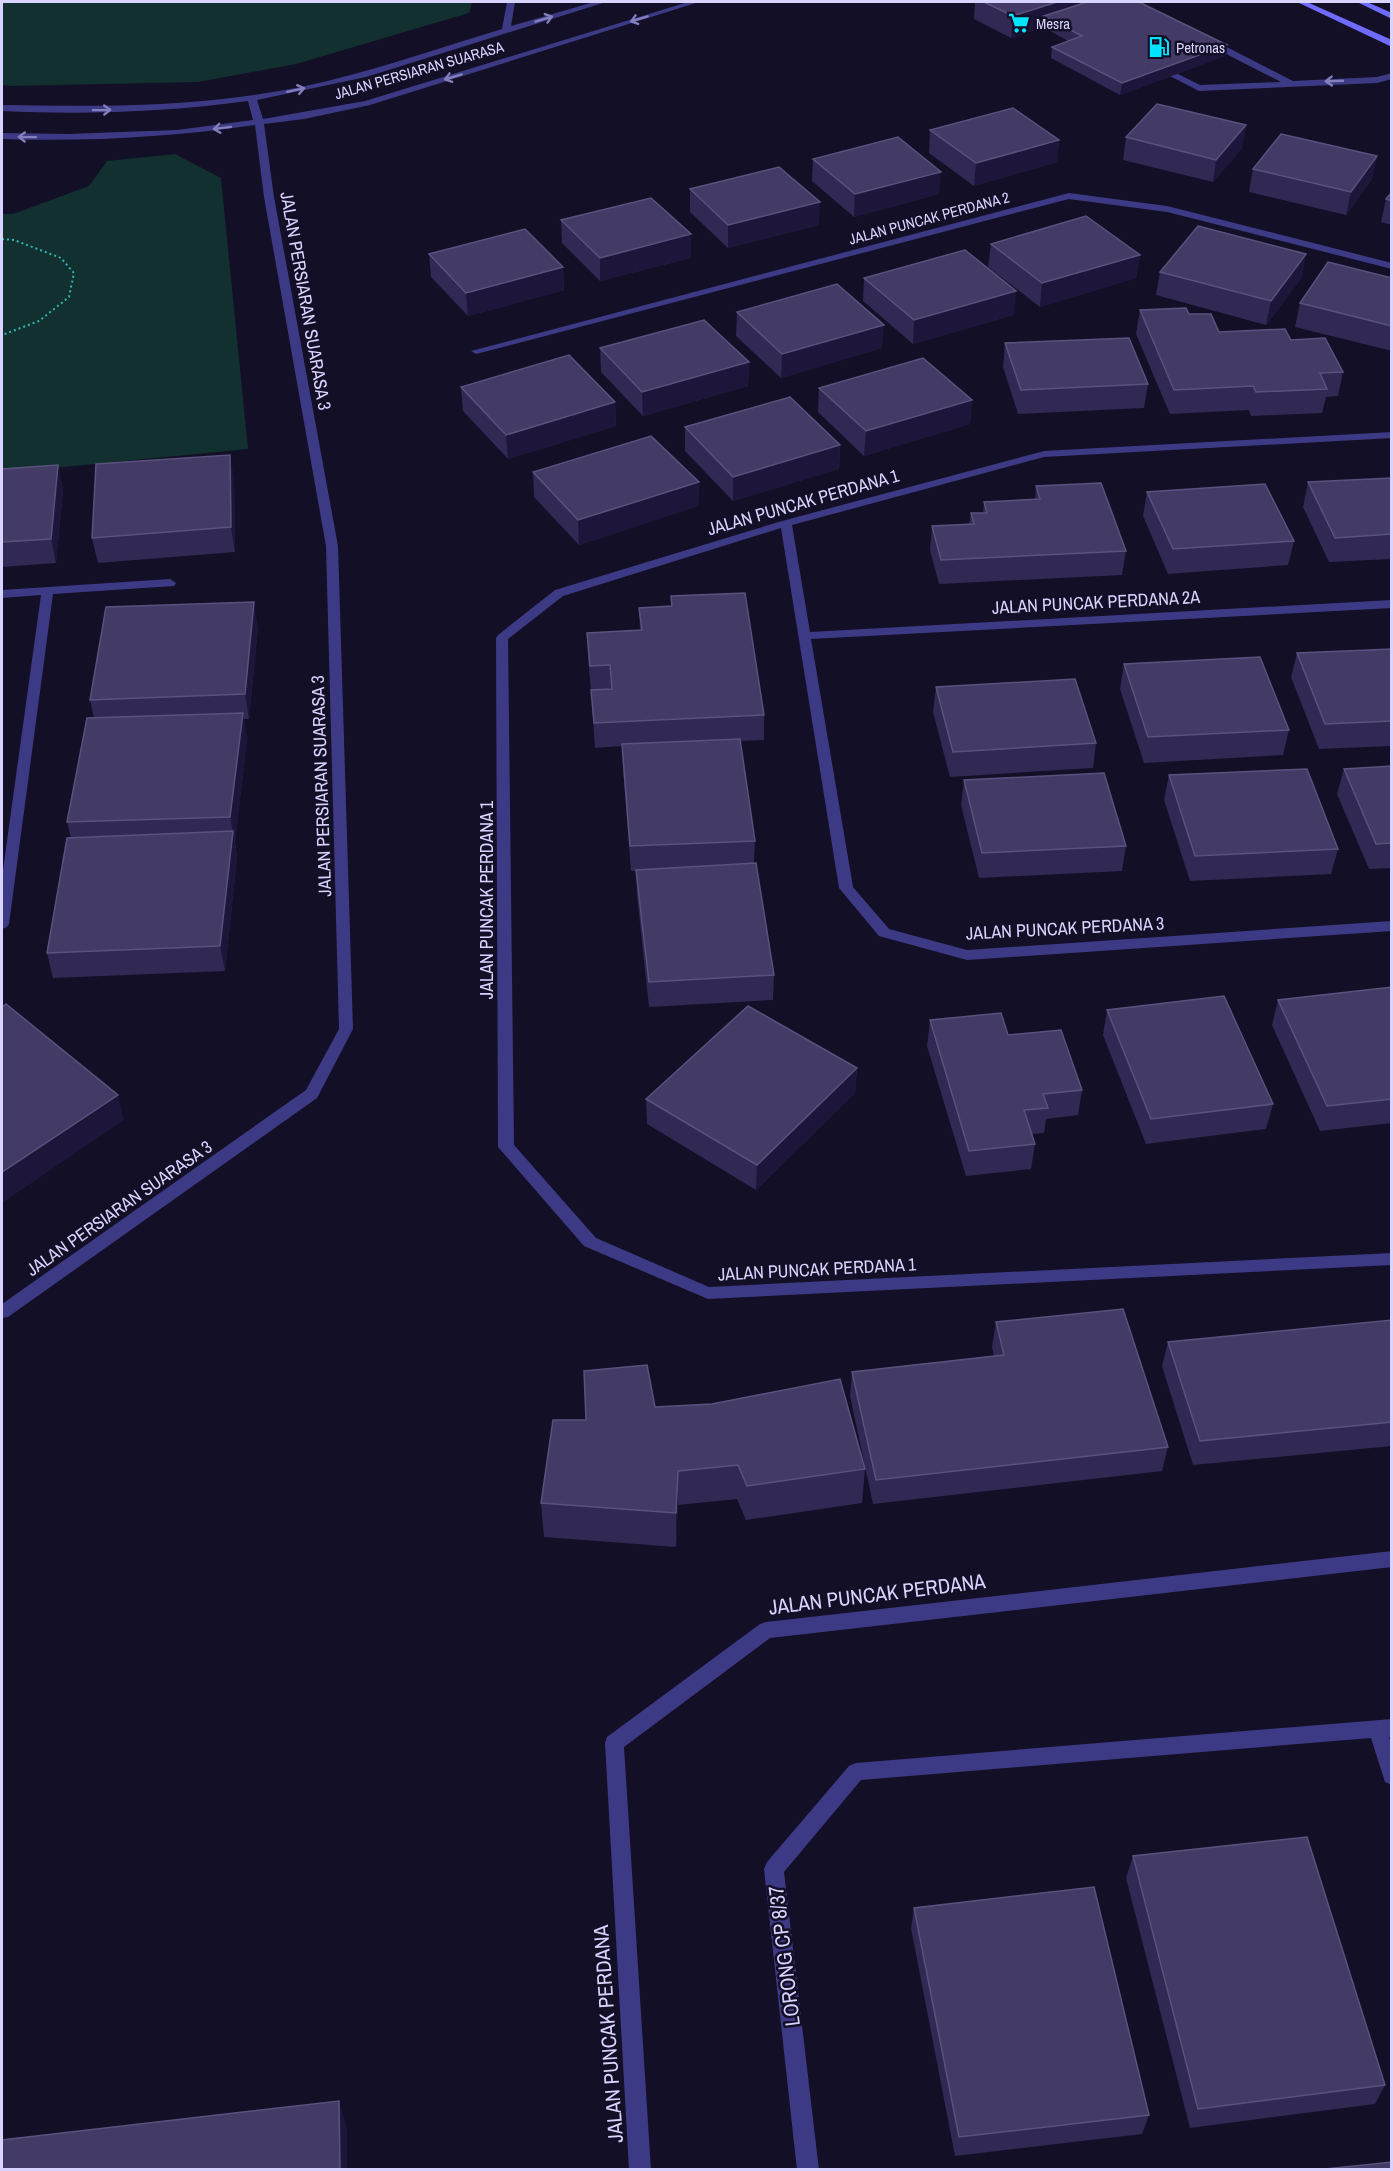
<svg xmlns="http://www.w3.org/2000/svg" width="1393" height="2171" viewBox="0 0 1393 2171" font-family="'Archivo Narrow',sans-serif">
<style>
.green{fill:#12302f}
.lines{fill:none;stroke-linecap:round;stroke-linejoin:round}
.path{stroke:#2fb8b0;stroke-width:2;stroke-dasharray:2 3;stroke-linecap:butt}
.service{fill:#3d3a85;fill-rule:evenodd}
.minor{fill:#3d3a85;fill-rule:evenodd}
.secondary{fill:#6f6bff;fill-rule:evenodd}
.wall{fill:#312854}
.shaded-wall{fill:#1d163a}
.building{fill:#433a66;stroke:#5a527e;stroke-width:1.5}
.oneway{stroke:#837fbc}
.labels{text-anchor:middle;dominant-baseline:central;stroke-width:5;stroke-linejoin:round;paint-order:stroke}
.far-poi-label{font-size:15px;fill:#d9d4ff;stroke:#130f26;text-anchor:start}
.far-street-label{font-size:15px;fill:#d9d4ff;stroke:#130f26}
.street-label{font-size:18px;fill:#d9d4ff;stroke:#130f26}
.near-street-label{font-size:21px;fill:#d9d4ff;stroke:#130f26}
</style>
<rect width="100%" height="100%" fill="#130f26"/>
<g class="green">
<path d="M2,2H472L469,13L296,64L198,82L11,86L2,85Z"/>
<path d="M175,154L221,178L248,449L2,473V214H13L89,186L107,161Z"/>
</g>
<g class="lines">
<path class="path" d="M2,239L14,240L61,258L74,273L69,297L39,321L2,335"/>
<path class="service" d="M1205,39H1211L1293,81L1377,77L1392,73V79L1377,83L1199,91L1168,75L1176,73L1200,85L1281,82L1205,43Z"/>
<g class="minor">
<path d="M507,2H515L511,26L594,2H606L366,77L257,100L263,119L365,101L688,2H699L370,105L304,119L264,124L274,197L338,546L353,1029L317,1098L8,1317L2,1318V1304L306,1090L339,1029L326,546L264,197L255,125C171,137 86,142 2,139V133L67,134L177,130L253,120L248,101C166,112 85,115 2,111V105C104,107 200,107 301,87C369,73 435,49 502,29Z"/>
<path d="M1069,193L1167,206L1392,263V269L1167,212L1069,199L480,353L476,354L471,351Z"/>
<path d="M1392,432V438L1044,457L792,525L810,632L1392,600V608L811,639L853,887L889,929L967,950L1392,921V931L967,960L879,936L839,888L781,528L563,596L508,639L514,1145L596,1238L709,1287L1392,1253V1265L708,1299L584,1246L498,1147L496,638L498,635L555,590L782,521L1044,451Z"/>
<path d="M170,579L176,583L174,586L53,594L9,924L7,927L2,929V877L41,595L2,598V590Z"/>
<path d="M1392,1551V1567L770,1638L624,1747L651,2170H629L605,1743L607,1737L760,1624L766,1622Z"/>
<path d="M1392,1719V1737H1389L1392,1745V1785L1385,1782L1371,1738L861,1780L784,1872L819,2170H797L764,1869L767,1862L849,1766L856,1763Z"/>
</g>
<g class="secondary">
<path d="M1297,2H1307L1392,40V47Z"/>
<path d="M1357,2H1367L1392,13V19Z"/>
</g>
</g>
<g class="wall">
<path d="M975,2H1139L1227,45L1225,56L1120,95L1051,58L1052,47L1068,41L1043,27L1011,38L974,19Z"/>
<path d="M1246,125L1242,148L1213,182L1123,160L1126,137Z"/>
<path d="M930,130L1059,140L1057,162L974,186L929,153Z"/>
<path d="M1377,156L1372,179L1346,215L1249,192L1253,169Z"/>
<path d="M813,159L939,194L854,217L812,181Z"/>
<path d="M690,189L819,225L728,248L690,212Z"/>
<path d="M1392,192V225L1381,222L1386,199Z"/>
<path d="M561,220L691,234V258L600,281L562,243Z"/>
<path d="M991,244L1140,255L1136,278L1040,307L988,267Z"/>
<path d="M429,254L563,267L564,290L468,316L431,277Z"/>
<path d="M1160,272L1302,277L1266,325L1156,295Z"/>
<path d="M864,278L1016,291L1013,315L913,344L863,301Z"/>
<path d="M1392,278V351L1295,327L1300,303Z"/>
<path d="M1140,310L1189,314L1219,332L1291,340L1343,372L1338,396L1326,397L1322,413L1251,416L1249,410L1170,414L1136,334Z"/>
<path d="M737,312L882,348L781,378L736,336Z"/>
<path d="M1005,343L1148,384L1144,408L1018,414L1003,367Z"/>
<path d="M600,348L749,362L748,386L643,416L601,372Z"/>
<path d="M461,387L615,402L616,426L508,459L463,411Z"/>
<path d="M819,388L972,400L970,424L864,456L818,412Z"/>
<path d="M685,427L840,445L839,469L733,501L685,451Z"/>
<path d="M58,465L63,490L56,563L2,567V469Z"/>
<path d="M533,472L699,482L698,506L579,545L534,497Z"/>
<path d="M1392,478V559L1329,562L1303,507L1308,482Z"/>
<path d="M234,479L235,552L98,563L92,538Z"/>
<path d="M1036,486L1126,551L1122,575L939,584L930,550L932,526L969,524L971,513H983L984,502L1035,499Z"/>
<path d="M1147,492L1294,541L1288,565L1168,574L1143,516Z"/>
<path d="M671,596L764,715V740L740,741L755,841L754,863L774,975L773,1000L649,1007L637,895L636,871H631L623,769L622,746L595,748L591,691L588,658L587,633L640,631L639,608L671,606Z"/>
<path d="M258,627L249,719H244L247,739L235,842L237,857L225,971L53,978L47,953L71,838L67,822L94,718L90,700Z"/>
<path d="M1392,649V746L1319,749L1291,677L1297,653Z"/>
<path d="M1124,664L1289,730L1283,755L1144,763L1120,689Z"/>
<path d="M936,687L1096,743L1093,768L950,777L933,712Z"/>
<path d="M1392,766V868L1369,869L1337,794L1344,769Z"/>
<path d="M1169,775L1338,849L1331,874L1190,881L1164,800Z"/>
<path d="M964,780L1126,846L1122,871L979,878L961,805Z"/>
<path d="M1392,987V1123L1320,1131L1272,1025L1278,1000Z"/>
<path d="M1107,1010L1273,1104L1266,1129L1146,1144L1103,1035Z"/>
<path d="M930,1020L1008,1035L1082,1090L1078,1115L1046,1119L1044,1133L1032,1134L1035,1144L1031,1169L966,1176L927,1046Z"/>
<path d="M857,1068L855,1093L756,1190L647,1124L646,1099Z"/>
<path d="M1392,1320V1446L1193,1465L1162,1366L1168,1342Z"/>
<path d="M996,1322L1168,1447L1162,1471L873,1504L850,1396L852,1372L994,1356L992,1347Z"/>
<path d="M655,1407L865,1469L862,1503L746,1520L737,1499L678,1505L676,1547L544,1537L541,1503L586,1420Z"/>
<path d="M1133,1856L1385,2085L1375,2104L1190,2128L1126,1878Z"/>
<path d="M914,1908L1149,2115L1142,2134L955,2156L911,1928Z"/>
</g>
<g class="shaded-wall">
<path d="M1057,2H1116L1044,16L1043,27L1011,38L1013,16Z"/>
<path d="M1227,45L1225,56L1120,95L1122,83Z"/>
<path d="M1246,125L1242,148L1213,182L1216,160Z"/>
<path d="M1059,140L1057,162L974,186L976,163Z"/>
<path d="M1377,156L1372,179L1346,215L1351,192Z"/>
<path d="M941,172L939,194L854,217L855,194Z"/>
<path d="M820,202L819,225L728,248V225Z"/>
<path d="M691,234V258L600,281V258Z"/>
<path d="M1306,254L1302,277L1266,325L1271,301Z"/>
<path d="M1140,255L1136,278L1040,307L1042,283Z"/>
<path d="M563,267L564,290L468,316L466,293Z"/>
<path d="M1016,291L1013,315L913,344L914,320Z"/>
<path d="M884,325L882,348L781,378L782,354Z"/>
<path d="M749,362L748,386L643,416L642,392Z"/>
<path d="M972,400L970,424L864,456L866,431Z"/>
<path d="M615,402L616,426L508,459L506,435Z"/>
<path d="M840,445L839,469L733,501V477Z"/>
<path d="M230,455L234,479L235,552L231,527Z"/>
<path d="M58,465L63,490L56,563L51,539Z"/>
<path d="M699,482L698,506L579,545L578,520Z"/>
<path d="M254,602L258,627L249,719L245,694Z"/>
<path d="M243,713L247,739L235,842L230,817Z"/>
<path d="M233,831L237,857L225,971L220,946Z"/>
<path d="M857,1068L855,1093L756,1190L757,1165Z"/>
<path d="M118,1095L124,1120L2,1203V1172Z"/>
<path d="M678,1471V1505L676,1547V1513Z"/>
<path d="M339,2101L347,2128V2169H340Z"/>
</g>
<g class="building">
<path d="M984,2H1057L1013,16Z"/>
<path d="M1087,2H1139L1227,45L1122,83L1052,47L1082,36L1044,16Z"/>
<path d="M1157,104L1246,125L1216,160L1126,137Z"/>
<path d="M1013,108L1059,140L976,163L930,130Z"/>
<path d="M1281,134L1377,156L1351,192L1253,169Z"/>
<path d="M898,137L941,172L855,194L813,159Z"/>
<path d="M779,167L820,202L728,225L690,189Z"/>
<path d="M1392,192V201L1386,199Z"/>
<path d="M651,198L691,234L600,258L561,220Z"/>
<path d="M1086,216L1140,255L1042,283L991,244Z"/>
<path d="M1198,226L1306,254L1271,301L1160,272Z"/>
<path d="M525,229L563,267L466,293L429,254Z"/>
<path d="M965,250L1016,291L914,320L864,278Z"/>
<path d="M1328,262L1392,278V326L1300,303Z"/>
<path d="M837,284L884,325L782,354L737,312Z"/>
<path d="M1186,308L1189,314H1211L1219,332L1285,329L1291,340L1325,338L1343,372L1320,373L1327,389L1256,392L1253,386L1174,390L1140,310Z"/>
<path d="M704,320L749,362L642,392L600,348Z"/>
<path d="M1129,338L1148,384L1021,390L1005,343Z"/>
<path d="M569,355L615,402L506,435L461,387Z"/>
<path d="M923,358L972,400L866,431L819,388Z"/>
<path d="M790,397L840,445L733,477L685,427Z"/>
<path d="M651,436L699,482L578,520L533,472Z"/>
<path d="M230,455L231,527L92,538L96,464Z"/>
<path d="M58,465L51,539L2,542V469Z"/>
<path d="M1392,478V534L1335,538L1308,482Z"/>
<path d="M1101,483L1126,551L941,560L932,526L974,524L971,513H987L984,502L1040,499L1036,486Z"/>
<path d="M1265,484L1294,541L1173,549L1147,492Z"/>
<path d="M745,593L764,715L594,723L591,690L612,689L610,665L590,666L587,633L642,630L639,608L672,606L671,596Z"/>
<path d="M254,602L245,694L90,700L106,607Z"/>
<path d="M1392,649V721L1325,724L1297,653Z"/>
<path d="M1260,657L1289,730L1148,737L1124,664Z"/>
<path d="M1075,679L1096,743L953,752L936,687Z"/>
<path d="M243,713L230,817L67,822L87,718Z"/>
<path d="M740,739L755,841L630,846L622,744Z"/>
<path d="M1392,766V843L1376,844L1344,769Z"/>
<path d="M1307,769L1338,849L1195,856L1169,775Z"/>
<path d="M1104,773L1126,846L982,853L964,780Z"/>
<path d="M233,831L220,946L47,953L67,838Z"/>
<path d="M756,863L774,975L649,982L636,870Z"/>
<path d="M1392,987V1099L1327,1106L1278,1000Z"/>
<path d="M1224,996L1273,1104L1151,1119L1107,1010Z"/>
<path d="M6,1004L118,1095L2,1172V1007Z"/>
<path d="M748,1006L857,1068L757,1165L646,1099Z"/>
<path d="M1001,1013L1008,1035L1061,1030L1082,1090L1043,1094L1048,1108L1024,1110L1035,1144L969,1151L930,1020Z"/>
<path d="M1123,1309L1168,1447L876,1480L852,1372L1004,1355L996,1322Z"/>
<path d="M1392,1320V1422L1200,1441L1168,1342Z"/>
<path d="M647,1365L655,1407L712,1404L840,1379L865,1469L747,1486L738,1465L678,1471L676,1513L541,1503L553,1420H586L584,1371Z"/>
<path d="M1307,1837L1385,2085L1198,2109L1133,1856Z"/>
<path d="M1094,1887L1149,2115L959,2137L914,1908Z"/>
<path d="M339,2101L340,2169H2V2140Z"/>
<path d="M1392,2162V2169H1325Z"/>
</g>
<defs><path id="oneway-shaft" d="M-6 0H5M1.5-3L5.5 0L1.5 3" fill="none" stroke-width="1.6" stroke-linecap="round" stroke-linejoin="round" transform="scale(1.5)"/></defs>
<g class="oneway">
<use href="#oneway-shaft" transform="translate(544 19) rotate(-17)"/>
<use href="#oneway-shaft" transform="translate(639 19) rotate(163)"/>
<use href="#oneway-shaft" transform="translate(453 77) rotate(163)"/>
<use href="#oneway-shaft" transform="translate(1334 81) rotate(178)"/>
<use href="#oneway-shaft" transform="translate(296 90) rotate(-12)"/>
<use href="#oneway-shaft" transform="translate(102 110) rotate(-1)"/>
<use href="#oneway-shaft" transform="translate(222 128) rotate(173)"/>
<use href="#oneway-shaft" transform="translate(27 137) rotate(-179)"/>
</g>
<defs>
<symbol id="supermarket-bare" viewBox="-9 -9 18 18"><path d="M-6-5.5h2.5l.6 2H6L4.5 2H-2.5L-4.4-4H-6ZM-1.5 3.2a1.3 1.3 0 1 0 .1 0ZM3 3.2a1.3 1.3 0 1 0 .1 0Z" fill="#00e5ff" stroke="#130f26" stroke-width="2.5" paint-order="stroke"/></symbol>
<symbol id="fuel-bare" viewBox="-9 -9 18 18"><path d="M-5.5-6h7V0h2V4h1.3V-2.5L3-4.5l.8-.8L6-3V5H2.5V1h-1V6h-7ZM-4.2-4.7v3.2H.2V-4.7Z" fill="#00e5ff" stroke="#130f26" stroke-width="2.5" paint-order="stroke"/></symbol>
</defs>
<g fill-rule="evenodd">
<use href="#supermarket-bare" x="1004" y="8" width="30" height="30"/>
<use href="#fuel-bare" x="1144" y="32" width="30" height="30"/>
</g>
<g class="labels">
<g class="far-poi-label">
<text x="1036" y="23">Mesra</text>
<text x="1176" y="47">Petronas</text>
</g>
<g class="far-street-label">
<text transform="translate(419 70) rotate(-16)">JALAN PERSIARAN SUARASA</text>
<text transform="translate(929 218) rotate(-15)">JALAN PUNCAK PERDANA 2</text>
</g>
<g class="street-label">
<text transform="translate(306 301) rotate(80)">JALAN PERSIARAN SUARASA 3</text>
<text transform="translate(803 502) rotate(-16)">JALAN PUNCAK PERDANA 1</text>
<text transform="translate(1096 602) rotate(-3)">JALAN PUNCAK PERDANA 2A</text>
<text transform="translate(321 786) rotate(-92)">JALAN PERSIARAN SUARASA 3</text>
<text transform="translate(486 900) rotate(-90)">JALAN PUNCAK PERDANA 1</text>
<text transform="translate(1065 928) rotate(-3)">JALAN PUNCAK PERDANA 3</text>
<text transform="translate(119 1208) rotate(-35)">JALAN PERSIARAN SUARASA 3</text>
<text transform="translate(817 1269) rotate(-3)">JALAN PUNCAK PERDANA 1</text>
</g>
<g class="near-street-label">
<text transform="translate(877 1594) rotate(-7)">JALAN PUNCAK PERDANA</text>
<text transform="translate(784 1956) rotate(-97)">LORONG CP 8/37</text>
<text transform="translate(608 2034) rotate(-94)">JALAN PUNCAK PERDANA</text>
</g>
</g>
<rect width="1393" height="2171" fill="none" stroke="#d9d4ff" stroke-width="6"/>
</svg>
